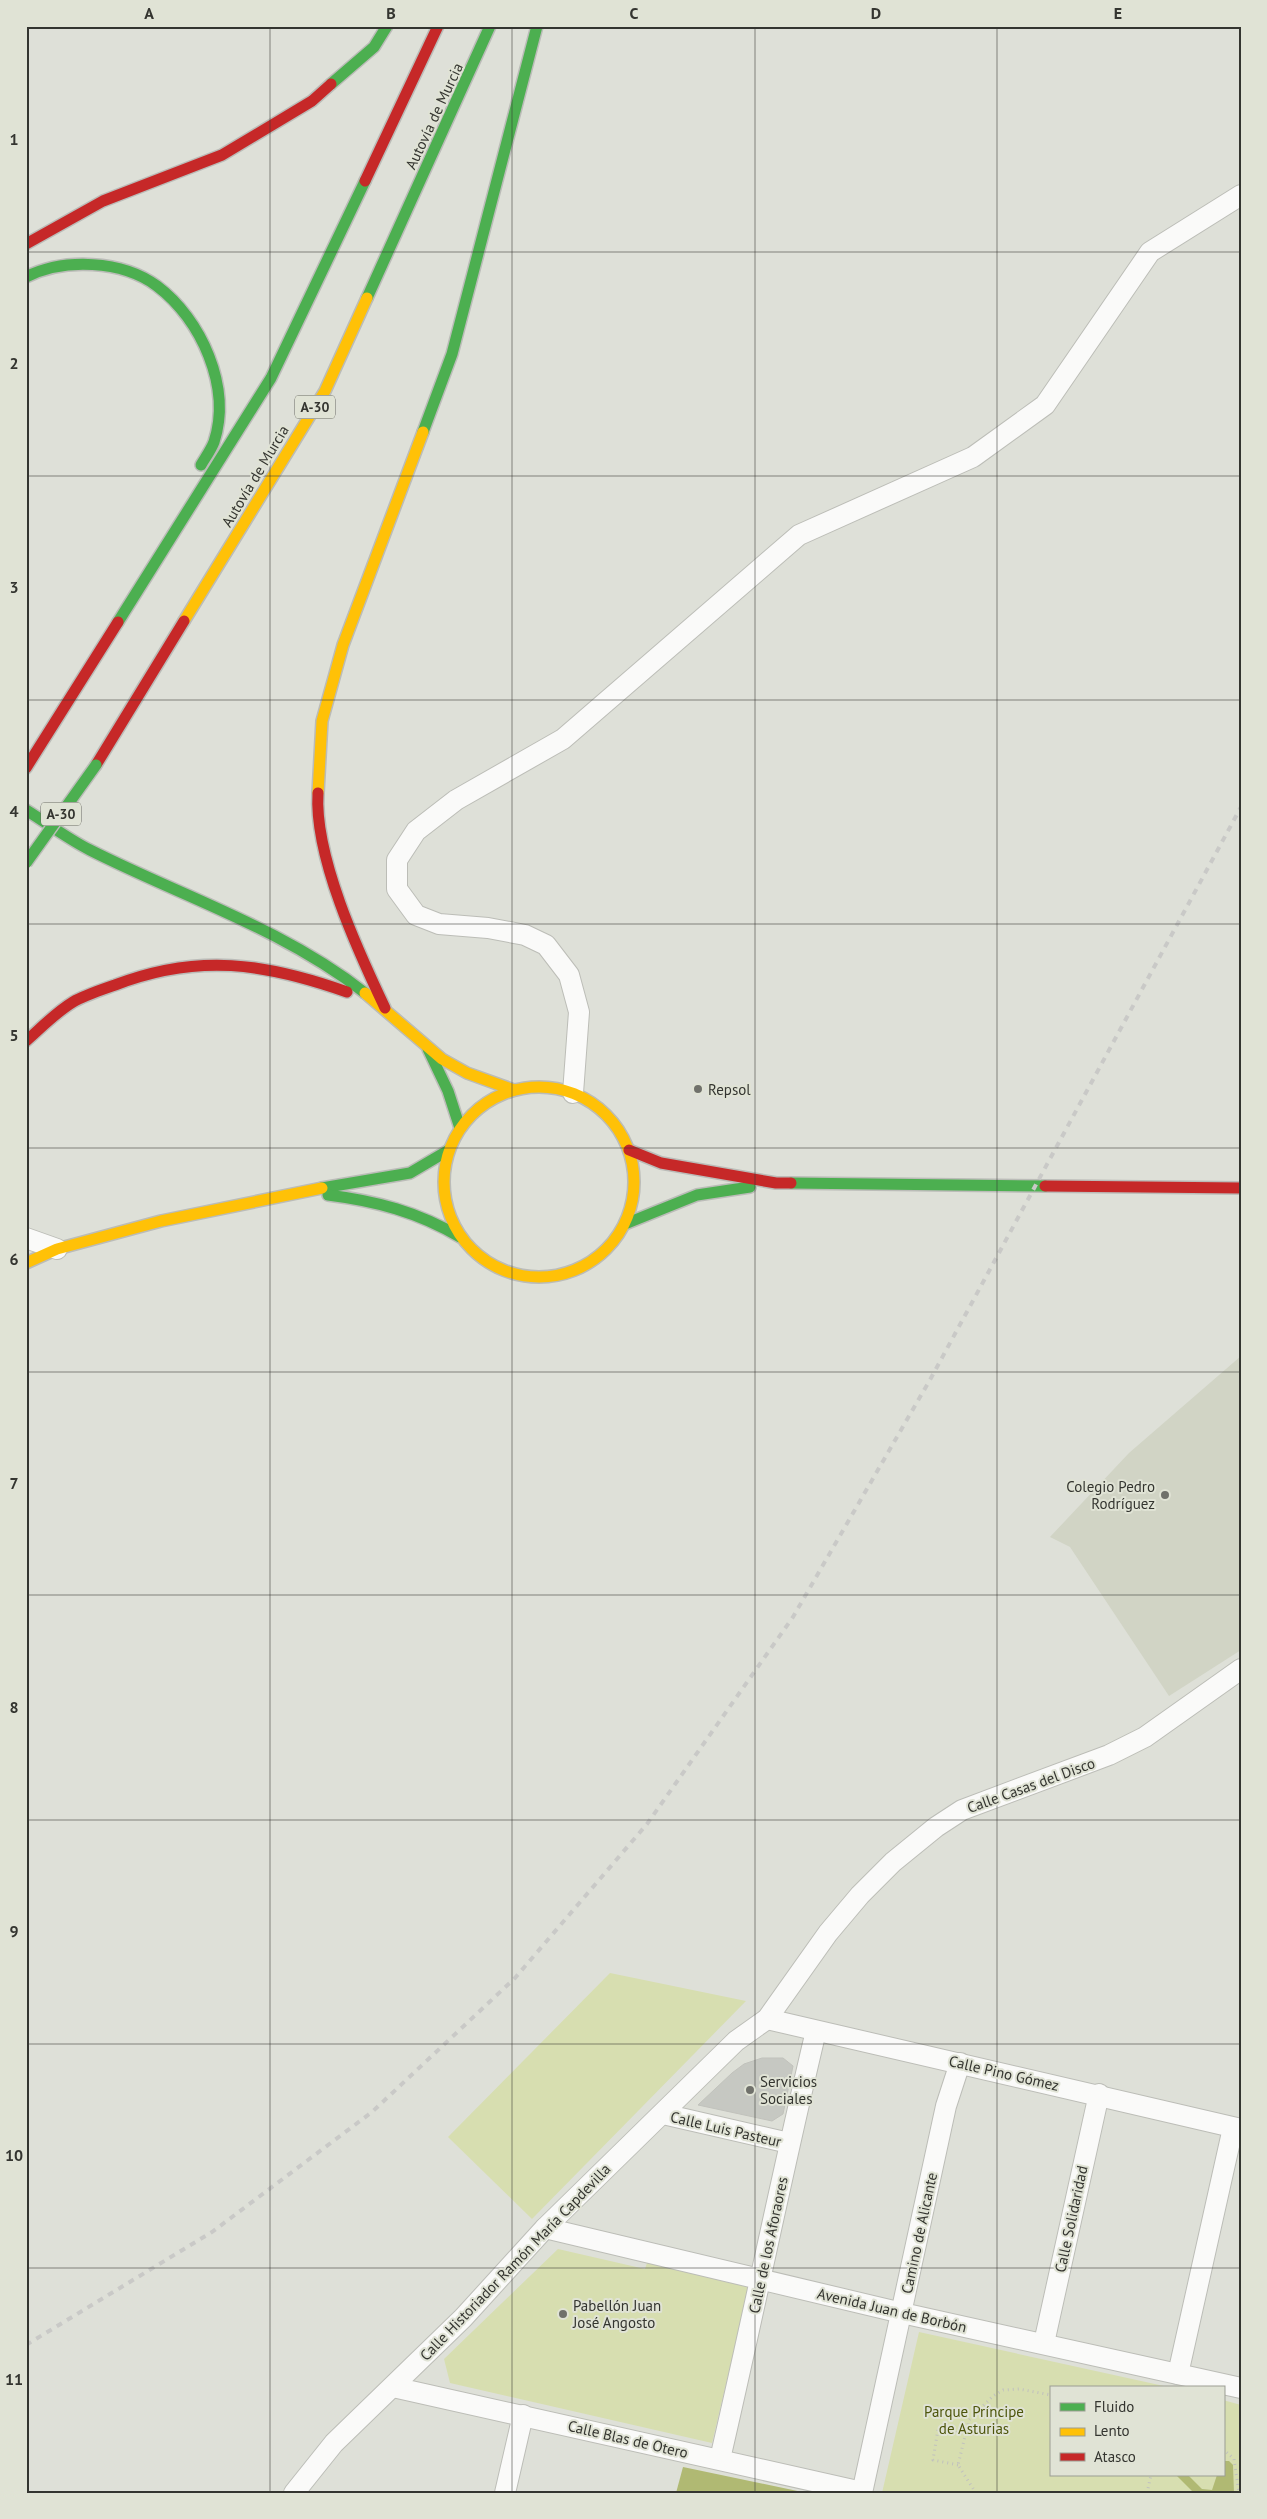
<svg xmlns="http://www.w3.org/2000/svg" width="1267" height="2519" viewBox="0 0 1267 2519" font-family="'PT Sans',sans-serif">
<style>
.built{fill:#d1d4c5}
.green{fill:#d7deb0}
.water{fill:#b0b973}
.building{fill:#c6c8c2;stroke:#c1c2bc}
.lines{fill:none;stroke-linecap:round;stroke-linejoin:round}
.street-casing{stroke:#bcbdb7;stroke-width:22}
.fast-casing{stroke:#bbbcb8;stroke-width:14}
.slow-casing{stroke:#bbbcb8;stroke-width:14}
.jam-casing{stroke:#bbbcb8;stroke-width:14}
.path{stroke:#c0c1be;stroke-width:3;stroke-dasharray:1 4;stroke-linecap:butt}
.street{stroke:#fafaf9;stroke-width:20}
.fast{stroke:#4caf50;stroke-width:11}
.slow{stroke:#ffc107;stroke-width:11}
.jam{stroke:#c62828;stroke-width:11}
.rail{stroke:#c9c9c7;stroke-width:4;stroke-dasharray:6 6;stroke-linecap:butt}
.fast-bridge-casing{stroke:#bbbcb8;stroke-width:14;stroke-linecap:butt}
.fast-bridge{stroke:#4caf50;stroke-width:11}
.grid{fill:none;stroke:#343530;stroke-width:1;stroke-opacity:0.55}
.poi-dot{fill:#70716b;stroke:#e0e3d5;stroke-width:2}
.labels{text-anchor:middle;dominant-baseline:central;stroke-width:4;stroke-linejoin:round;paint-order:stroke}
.shield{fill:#e0e3d5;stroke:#686962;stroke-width:1}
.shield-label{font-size:14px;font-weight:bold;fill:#343530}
.street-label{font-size:15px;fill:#343530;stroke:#e0e3d5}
.poi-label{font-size:15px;fill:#343530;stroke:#e0e3d5;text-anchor:start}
.park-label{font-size:15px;fill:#4d550b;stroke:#e0e3d5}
.neatline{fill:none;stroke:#343530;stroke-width:2}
.grid-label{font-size:16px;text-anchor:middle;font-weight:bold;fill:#343530}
</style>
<rect width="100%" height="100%" fill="#dee0d8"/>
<path class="built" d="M1241,1356V1650L1169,1696L1070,1547L1050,1537L1129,1453Z"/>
<g class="green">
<path d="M610,1973L746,2001L532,2219L448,2137Z"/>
<path d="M558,2249L645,2269L647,2263L749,2287L712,2443L450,2383L444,2359Z"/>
<path d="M919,2332L1173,2388H1051V2475H1223V2400L1241,2405V2493H882Z"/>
</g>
<g class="water">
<path d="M1223,2461H1229L1233,2465L1234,2493H1194L1176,2475H1188L1202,2489L1212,2490L1217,2475H1223Z"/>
<path d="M683,2467L807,2493H676Z"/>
</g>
<path class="building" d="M762,2058H783L793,2066L783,2114L772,2121L698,2105L732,2073L744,2064Z"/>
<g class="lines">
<defs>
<g id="street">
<path d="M573,1093L579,1012L569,975L546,945L525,935L488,928L439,924L416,915L397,889V860L416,831L456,800L563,739L799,535L973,457L1045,405L1150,252L1241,195"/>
<path d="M26,1238L57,1249"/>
<path d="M767,2019L1241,2129"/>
<path d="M663,2114L789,2143"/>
<path d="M545,2228L902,2313L1241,2388"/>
<path d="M1044,2343L1099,2094"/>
<path d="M1178,2374L1233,2128"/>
<path d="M393,2387L862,2492"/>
<path d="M720,2459C753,2317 782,2173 816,2031"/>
<path d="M294,2493L334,2443L463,2318L545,2228L736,2041L767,2019L828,1933L860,1895L893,1862L936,1827L962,1810L1109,1755L1145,1737L1241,1669"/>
<path d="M505,2493L523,2415"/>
<path d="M862,2493L946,2106L960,2063"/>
</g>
<g id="fast">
<path d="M331,84L374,47L387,26"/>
<path d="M26,277C64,258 122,260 157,286C201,319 232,387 214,442C211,450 205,458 201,465"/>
<path d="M367,298L490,26"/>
<path d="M423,432L452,354L537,26"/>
<path d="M118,622L271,378L365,181"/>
<path d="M26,810C47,823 68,839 90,850C183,897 282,928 365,993"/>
<path d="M428,1049L448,1091L460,1128"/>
<path d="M791,1183L1045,1186"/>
<path d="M322,1188L410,1173L449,1150"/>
<path d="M328,1195C376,1201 418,1212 460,1237"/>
<path d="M625,1224L697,1195L750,1187"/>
</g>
<g id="slow">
<path d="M184,621L325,391L367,298"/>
<path d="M318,793L322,721L343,645L423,432"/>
<path d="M365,993L442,1059L467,1073L514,1090"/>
<circle cx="539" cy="1182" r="95"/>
<path d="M26,1263L57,1249L161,1221L322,1188"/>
</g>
<g id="jam">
<path d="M365,181L438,26"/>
<path d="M26,244L103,201L222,155L312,101L331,84"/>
<path d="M96,765L184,621"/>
<path d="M26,768L118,622"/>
<path d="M318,793C314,856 358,951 385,1008"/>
<path d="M26,1041C41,1028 55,1013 73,1002C85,995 101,990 115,985C198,953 265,963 347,992"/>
<path d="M629,1150L661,1163L776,1183H791"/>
<path d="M1045,1186L1241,1188"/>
</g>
</defs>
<use href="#street" class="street-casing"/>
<use href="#fast" class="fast-casing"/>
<use href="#slow" class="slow-casing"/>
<use href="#jam" class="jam-casing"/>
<g class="path">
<path d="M1223,2449L1234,2459L1239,2493"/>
<path d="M958,2465L933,2460L938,2429L966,2434"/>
<path d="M976,2493L958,2465L969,2420L993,2396L1003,2390L1019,2389L1051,2395"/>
<path d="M1147,2493L1151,2475"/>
</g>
<use href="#street" class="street"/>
<use href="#fast" class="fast"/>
<use href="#slow" class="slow"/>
<use href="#jam" class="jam"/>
<path class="rail" d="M26,2345L212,2232L372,2112L515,1978L647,1824L793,1617L931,1378L1241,807"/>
<defs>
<path id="fast-bridge" d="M26,863L96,765"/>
</defs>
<use href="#fast-bridge" class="fast-bridge-casing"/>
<use href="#fast-bridge" class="fast-bridge"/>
</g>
<path class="grid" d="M270,26V2493M512,26V2493M755,26V2493M997,26V2493M26,252H1241M26,476H1241M26,700H1241M26,924H1241M26,1148H1241M26,1372H1241M26,1595H1241M26,1820H1241M26,2044H1241M26,2268H1241"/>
<g class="poi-dot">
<circle cx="698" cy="1089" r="5"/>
<circle cx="1165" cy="1495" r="5"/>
<circle cx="750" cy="2090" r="5"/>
<circle cx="563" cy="2314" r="5"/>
</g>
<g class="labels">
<g class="shield">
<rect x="295" y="395.5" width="40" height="23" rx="4"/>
<rect x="41" y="802.5" width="40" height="23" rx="4"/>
</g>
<g class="shield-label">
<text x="315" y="407">A-30</text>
<text x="61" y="814">A-30</text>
</g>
<g class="street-label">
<text transform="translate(434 116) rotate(-65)">Autovía de Murcia</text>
<text transform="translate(255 476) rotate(-59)">Autovía de Murcia</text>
<text transform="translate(1031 1785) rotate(-20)">Calle Casas del Disco</text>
<text transform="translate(1004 2073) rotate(13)">Calle Pino Gómez</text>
<text transform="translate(726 2129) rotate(13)">Calle Luis Pasteur</text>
<text transform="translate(1071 2219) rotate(-78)">Calle Solidaridad</text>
<text transform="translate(919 2233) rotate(-78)">Camino de Alicante</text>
<text transform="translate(768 2245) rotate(-78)">Calle de los Aforaores</text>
<text transform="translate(515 2262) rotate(-46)">Calle Historiador Ramón María Capdevilla</text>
<text transform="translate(892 2310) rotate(13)">Avenida Juan de Borbón</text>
<text transform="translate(628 2439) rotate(13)">Calle Blas de Otero</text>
</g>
<g class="poi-label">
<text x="708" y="1089">Repsol</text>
<text x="1155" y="1486" text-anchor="end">Colegio Pedro<tspan x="1155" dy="17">Rodríguez</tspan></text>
<text x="760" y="2081">Servicios<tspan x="760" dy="17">Sociales</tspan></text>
<text x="573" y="2305">Pabellón Juan<tspan x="573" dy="17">José Angosto</tspan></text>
</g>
<g class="park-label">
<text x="974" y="2411">Parque Príncipe<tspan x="974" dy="17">de Asturias</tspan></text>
</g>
</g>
<rect width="1267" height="2519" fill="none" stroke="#e0e3d5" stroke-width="55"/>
<rect x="1050" y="2386" width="175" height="90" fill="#e0e3d5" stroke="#9b9d93"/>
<rect x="1060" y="2403" width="25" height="8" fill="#4caf50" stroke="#9b9d93"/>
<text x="1094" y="2412" font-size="15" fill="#343530">Fluido</text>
<rect x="1060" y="2428" width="25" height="8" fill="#ffc107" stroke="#9b9d93"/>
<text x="1094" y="2436" font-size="15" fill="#343530">Lento</text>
<rect x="1060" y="2453" width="25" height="8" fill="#c62828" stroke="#9b9d93"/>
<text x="1094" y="2462" font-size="15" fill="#343530">Atasco</text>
<rect x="28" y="28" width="1212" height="2464" class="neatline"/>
<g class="grid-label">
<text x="149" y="19">A</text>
<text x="391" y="19">B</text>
<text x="634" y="19">C</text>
<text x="876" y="19">D</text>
<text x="1118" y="19">E</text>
<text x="14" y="145">1</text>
<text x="14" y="369">2</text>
<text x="14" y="593">3</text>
<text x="14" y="817">4</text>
<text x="14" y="1041">5</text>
<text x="14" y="1265">6</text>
<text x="14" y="1489">7</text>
<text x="14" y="1713">8</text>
<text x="14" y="1937">9</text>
<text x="14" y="2161">10</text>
<text x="14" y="2385">11</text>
</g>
</svg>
